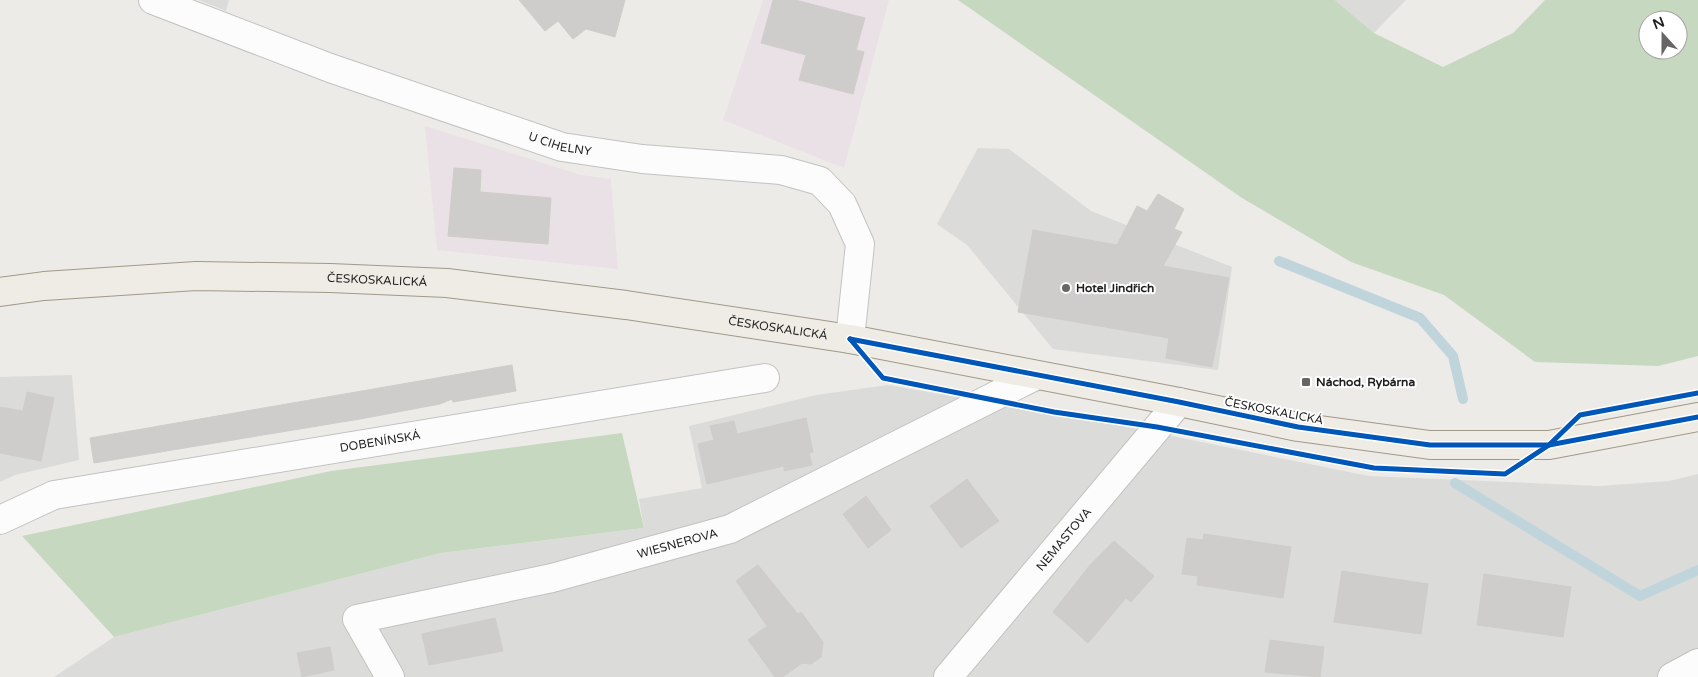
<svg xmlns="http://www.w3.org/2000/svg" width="1698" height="677" viewBox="0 0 1698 677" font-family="'Varela Round',sans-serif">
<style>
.residential{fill:#dbdbd9}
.industrial{fill:#e9e1e5}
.forest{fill:#c7d8c0;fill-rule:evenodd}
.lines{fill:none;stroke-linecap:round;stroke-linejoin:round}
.stream{stroke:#bfd4db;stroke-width:10}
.building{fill:#cfcdcb;stroke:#cfcdc9}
.street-casing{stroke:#c2c2c0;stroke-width:30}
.primary-casing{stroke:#a09988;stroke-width:30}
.street{stroke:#fcfcfc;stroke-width:28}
.primary{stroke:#efece6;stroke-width:28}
.cycleway-casing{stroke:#fff;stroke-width:8}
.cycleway{stroke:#0057b8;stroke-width:5}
.poi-dot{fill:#676665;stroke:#fff;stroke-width:2}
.labels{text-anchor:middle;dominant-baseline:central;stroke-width:4;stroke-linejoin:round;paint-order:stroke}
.street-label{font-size:12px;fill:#1f1f1f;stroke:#fff}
.poi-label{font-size:12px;font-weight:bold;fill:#1f1f1f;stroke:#fff;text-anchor:start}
</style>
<rect width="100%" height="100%" fill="#ecebe8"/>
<g class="residential">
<path d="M199,0H229L226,11Z"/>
<path d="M1335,0H1406L1374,33Z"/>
<path d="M978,148L1009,149L1091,211L1232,267L1218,370L1053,349L967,245L937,224Z"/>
<path d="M72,375L79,460L15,475L0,482V377Z"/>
<path d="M888,385L1117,425L1369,476L1599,486L1669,481L1698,474V677H54L114,637L441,553L644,528L639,499L702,488L689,426L816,395Z"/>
</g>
<g class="industrial">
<path d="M763,0H889L844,168L723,120Z"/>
<path d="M425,126L581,175L611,179L618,269L437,250Z"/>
</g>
<g class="forest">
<path d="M958,0H1335L1374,33L1443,67L1513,33L1545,0H1698V356L1658,366L1535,362L1444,295L1351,262L1242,198ZM1648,20H1678V50H1648Z"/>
<path d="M622,433L644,528L441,553L114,637L22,536L331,471Z"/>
</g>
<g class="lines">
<g class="stream">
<path d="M1279,261L1420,318L1453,356L1463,399"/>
<path d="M1455,483L1640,596L1698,570"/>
</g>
</g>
<g class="building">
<path d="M519,0H625L615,37L586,29L573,39L558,21L545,31Z"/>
<path d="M773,0H795L865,18L856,50L864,52L853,94L799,80L806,55L761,43Z"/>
<path d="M454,168L481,170L480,192L551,198L548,244L448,236Z"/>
<path d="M1158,194L1184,209L1174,229L1182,232L1163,266L1229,278L1212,367L1166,358L1169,338L1018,312L1033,230L1117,245L1137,206L1147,211Z"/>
<path d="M512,365L516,391L453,402L452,399L440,404L360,419L94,463L90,438Z"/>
<path d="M27,392L54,398L41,461L0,453V407L23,411Z"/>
<path d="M806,418L813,452L809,453L812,465L784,471V466L707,484L698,444L714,440L710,426L734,421L737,434Z"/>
<path d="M967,479L999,521L961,548L930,506Z"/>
<path d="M866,496L891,530L868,548L843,514Z"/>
<path d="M1204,534L1291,547L1283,598L1197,585L1198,576L1182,574L1187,538L1203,540Z"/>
<path d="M1114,541L1154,576L1131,602L1126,598L1088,643L1053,612L1090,565Z"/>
<path d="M758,565L798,614L801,612L823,642L821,657L811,664L802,663L783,677H775L748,640L767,626L736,581Z"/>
<path d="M1342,571L1428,584L1421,634L1334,622Z"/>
<path d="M1484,574L1571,587L1563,637L1477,625Z"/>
<path d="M495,618L503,651L429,665L422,634Z"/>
<path d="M1270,640L1324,647L1320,677L1265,672Z"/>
<path d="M330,647L334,670L302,677L297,653Z"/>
</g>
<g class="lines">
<defs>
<g id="street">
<path id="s1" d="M153,0L330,68L562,147L642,159L781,170L820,181L842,204L860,244L850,339"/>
<path id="s2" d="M0,520L54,495L765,378"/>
<path id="s3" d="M390,677L357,619L552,578L730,529L1035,376"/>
<path id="s4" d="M948,677L1179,402"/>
<path d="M1672,677L1698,663"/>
</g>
<g id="primary">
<path id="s5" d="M0,292L44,286L196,276L330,278L447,283L626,305L850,339L1179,402L1298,427L1430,445H1549L1698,417"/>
</g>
</defs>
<use href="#street" class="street-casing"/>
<use href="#primary" class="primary-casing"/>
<use href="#street" class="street"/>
<use href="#primary" class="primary"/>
<defs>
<g id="cycleway">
<path d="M850,339L883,378L1054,412L1157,427L1374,468L1505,474L1549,445L1580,415L1698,393"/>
<path d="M850,339L1179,402L1298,427L1430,445H1549L1698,417"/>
</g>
</defs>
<use href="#cycleway" class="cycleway-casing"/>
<use href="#cycleway" class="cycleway"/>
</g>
<g class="poi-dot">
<circle cx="1066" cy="288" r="5"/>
<rect x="1301" y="377" width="10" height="10" rx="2.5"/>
</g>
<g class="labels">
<g class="street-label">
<text stroke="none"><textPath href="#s1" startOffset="432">U CIHELNY</textPath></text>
<text stroke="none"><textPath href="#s5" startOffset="378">ČESKOSKALICKÁ</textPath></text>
<text stroke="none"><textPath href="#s5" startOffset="782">ČESKOSKALICKÁ</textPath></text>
<text transform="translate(1274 411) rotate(11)">ČESKOSKALICKÁ</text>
<text stroke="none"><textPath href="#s2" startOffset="390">DOBENÍNSKÁ</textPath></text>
<text stroke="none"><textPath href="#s4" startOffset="180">NEMASTOVA</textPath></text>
<text stroke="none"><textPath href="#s3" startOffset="396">WIESNEROVA</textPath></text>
</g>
<g class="poi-label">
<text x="1076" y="288">Hotel Jindřich</text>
<text x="1316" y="382">Náchod, Rybárna</text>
</g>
</g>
<g transform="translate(1663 35) rotate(339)"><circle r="24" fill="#ffffff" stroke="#a5a5a5"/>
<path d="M0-4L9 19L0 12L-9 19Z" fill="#676665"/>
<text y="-8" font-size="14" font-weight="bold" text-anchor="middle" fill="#1f1f1f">N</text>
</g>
</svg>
